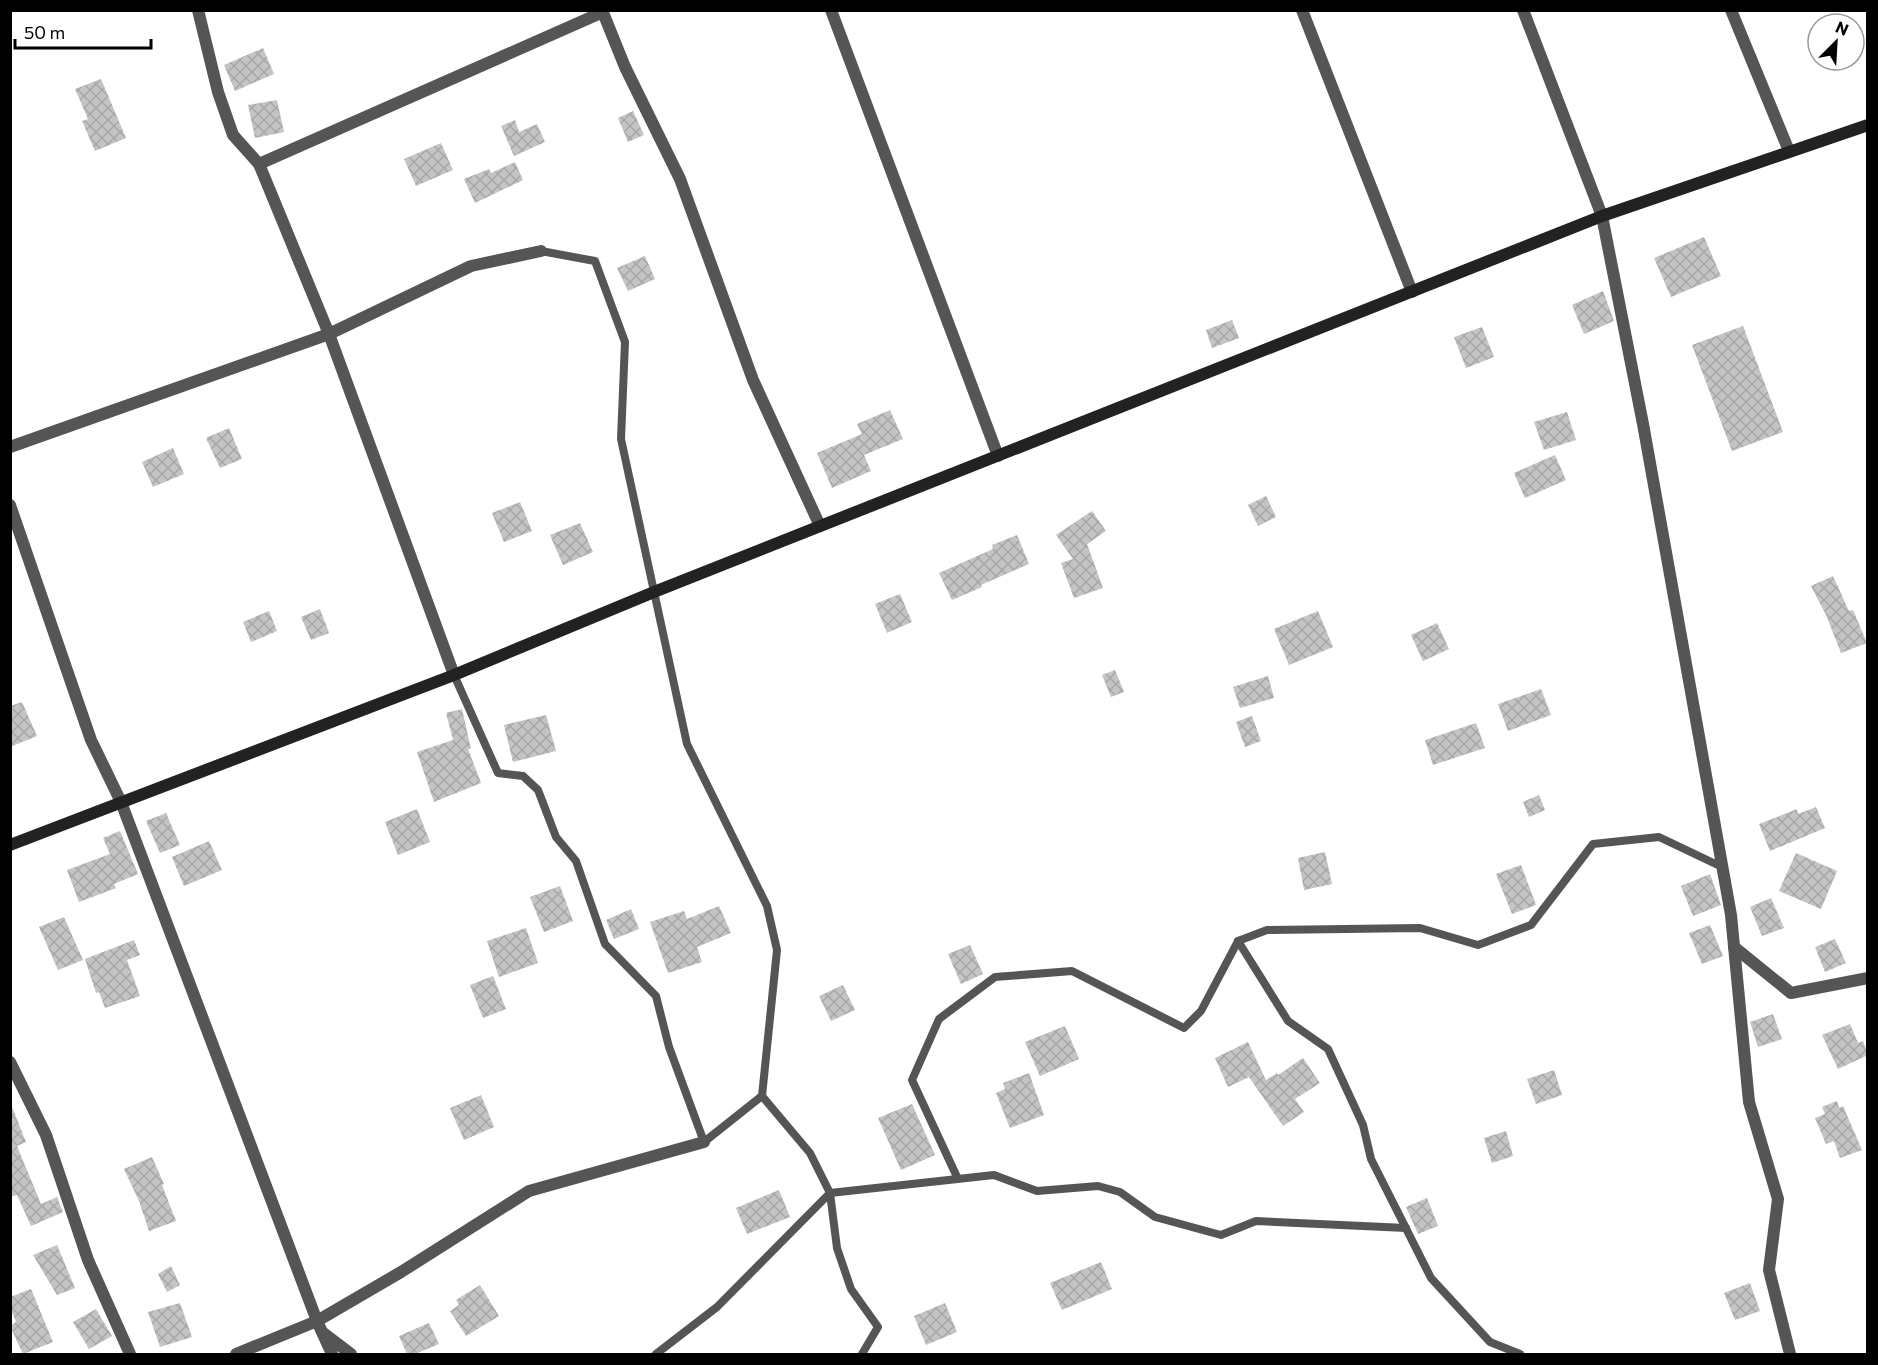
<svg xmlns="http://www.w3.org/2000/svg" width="1878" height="1365" viewBox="0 0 1878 1365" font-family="Commissioner,sans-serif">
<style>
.building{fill:url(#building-cross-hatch)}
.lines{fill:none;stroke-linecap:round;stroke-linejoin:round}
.lane{stroke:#555;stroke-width:8}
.street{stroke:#555;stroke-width:12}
.secondary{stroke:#222;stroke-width:12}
</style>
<defs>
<pattern id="building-cross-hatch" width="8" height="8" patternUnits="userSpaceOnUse" patternTransform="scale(1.5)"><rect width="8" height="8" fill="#c4c4c4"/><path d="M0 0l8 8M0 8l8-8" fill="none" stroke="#a7a7a7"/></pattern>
</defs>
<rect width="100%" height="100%" fill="#fff"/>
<g class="building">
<path d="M263,48L274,74L235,91L224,65Z"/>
<path d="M101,79L126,138L95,151L82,121L88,119L75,89Z"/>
<path d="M277,100L284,132L255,138L248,105Z"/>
<path d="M633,111L644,135L628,142L618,118Z"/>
<path d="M515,120L519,132L537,124L545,142L514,156L501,126Z"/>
<path d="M441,143L453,170L416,186L404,159Z"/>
<path d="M515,162L523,180L475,203L464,179L489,169L491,173Z"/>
<path d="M1704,237L1721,276L1671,297L1654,258Z"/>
<path d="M645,256L655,279L628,291L617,268Z"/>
<path d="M1603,291L1614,321L1584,334L1572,305Z"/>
<path d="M1232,320L1239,338L1212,348L1206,330Z"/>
<path d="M1743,326L1783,432L1732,451L1692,345Z"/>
<path d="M1482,327L1494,357L1466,368L1454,337Z"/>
<path d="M890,410L903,439L864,455L871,471L832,488L817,453L862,434L857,424Z"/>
<path d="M1567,412L1576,440L1544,450L1534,422Z"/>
<path d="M229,428L242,459L220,468L206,438Z"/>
<path d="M173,448L184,474L153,487L142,462Z"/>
<path d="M1555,455L1566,480L1525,498L1514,473Z"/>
<path d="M1266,496L1276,517L1258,526L1248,505Z"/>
<path d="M520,502L532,531L504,542L492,513Z"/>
<path d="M1092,511L1106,531L1087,544L1103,588L1074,598L1061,563L1073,559L1056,535Z"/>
<path d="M580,523L593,552L563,565L550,535Z"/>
<path d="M1017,535L1029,564L981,585L982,587L952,600L939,573L993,549L992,545Z"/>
<path d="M1833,576L1849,611L1853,610L1867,643L1841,653L1826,615L1811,586Z"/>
<path d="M900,594L912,622L887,633L875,604Z"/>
<path d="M320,609L329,633L311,640L301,617Z"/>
<path d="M269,611L277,631L251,642L243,622Z"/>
<path d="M1318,611L1333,647L1289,665L1274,629Z"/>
<path d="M1437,623L1449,649L1423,661L1411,635Z"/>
<path d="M1115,670L1124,692L1111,697L1102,675Z"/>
<path d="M1268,676L1274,698L1240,708L1233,687Z"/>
<path d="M1541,689L1551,715L1508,731L1498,704Z"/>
<path d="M22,702L37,736L10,747V706Z"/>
<path d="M462,709L471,749H468L481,783L434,802L417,752L453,740L446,713Z"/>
<path d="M546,715L556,751L513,762L504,725Z"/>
<path d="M1252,716L1261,741L1245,747L1236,722Z"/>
<path d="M1476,723L1485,748L1433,765L1425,740Z"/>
<path d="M1539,795L1545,810L1529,817L1523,802Z"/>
<path d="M1816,807L1825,828L1770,851L1759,824L1797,809L1798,814Z"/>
<path d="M417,809L430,842L398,855L385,822Z"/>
<path d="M166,813L180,845L160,853L146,821Z"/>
<path d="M120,831L138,874L114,884L116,888L79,902L67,870L110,854L103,838Z"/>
<path d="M209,841L222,870L184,886L172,857Z"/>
<path d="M1325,852L1332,884L1304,890L1298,858Z"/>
<path d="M1796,853L1837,871L1821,909L1779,891Z"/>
<path d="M1521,865L1536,905L1512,914L1496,874Z"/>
<path d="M1710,874L1721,905L1693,916L1681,886Z"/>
<path d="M560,886L573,921L544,932L530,897Z"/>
<path d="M1771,898L1784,928L1762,936L1750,907Z"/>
<path d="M719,906L731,933L697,947L702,962L668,973L650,922L684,911L687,919Z"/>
<path d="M631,909L639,929L614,939L606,920Z"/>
<path d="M64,917L83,960L58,970L39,927Z"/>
<path d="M1710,925L1723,956L1702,964L1689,933Z"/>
<path d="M526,928L538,963L499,977L487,941Z"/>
<path d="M1835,939L1846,963L1825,972L1815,947Z"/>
<path d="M134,940L140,955L127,960L140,996L105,1008L99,992L96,993L85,959Z"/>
<path d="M970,945L983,974L961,984L948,954Z"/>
<path d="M493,976L506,1009L483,1018L470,985Z"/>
<path d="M843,985L855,1010L831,1021L819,996Z"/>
<path d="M1773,1014L1782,1039L1758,1047L1750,1022Z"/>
<path d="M1850,1024L1858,1043L1863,1041L1868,1055L1838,1069L1822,1035Z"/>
<path d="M1065,1026L1079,1059L1040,1076L1025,1042Z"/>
<path d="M1248,1042L1266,1080L1277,1073L1278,1075L1303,1058L1320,1083L1295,1099L1304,1112L1283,1126L1249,1077L1228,1087L1215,1058Z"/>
<path d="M1554,1070L1562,1095L1536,1104L1527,1079Z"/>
<path d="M1029,1073L1044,1115L1010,1128L996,1093L1005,1089L1003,1083Z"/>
<path d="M481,1095L494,1127L464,1140L450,1108Z"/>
<path d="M1837,1101L1839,1108L1843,1106L1862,1150L1840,1158L1834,1141L1826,1144L1815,1118L1825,1114L1822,1107Z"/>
<path d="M11,1104L26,1142L17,1146L41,1204L57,1197L63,1212L31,1226L17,1195L10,1197Z"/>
<path d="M912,1104L935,1155L901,1170L878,1118Z"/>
<path d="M1506,1131L1513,1156L1492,1163L1484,1138Z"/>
<path d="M152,1157L164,1184L162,1185L176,1221L149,1231L139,1201L124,1169Z"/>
<path d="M779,1190L790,1217L747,1234L736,1208Z"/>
<path d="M1427,1198L1438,1226L1418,1234L1406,1207Z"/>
<path d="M57,1245L75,1288L57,1295L33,1255Z"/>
<path d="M1101,1262L1112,1289L1062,1310L1050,1283Z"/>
<path d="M171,1266L180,1285L167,1292L158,1274Z"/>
<path d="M1750,1283L1760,1311L1735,1320L1724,1293Z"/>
<path d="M480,1285L499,1316L466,1336L450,1311L459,1305L456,1300Z"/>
<path d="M31,1289L53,1342L23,1354L10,1326L16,1322L10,1307V1297Z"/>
<path d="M180,1303L192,1337L160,1347L148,1312Z"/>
<path d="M945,1303L957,1332L926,1345L914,1316Z"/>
<path d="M96,1309L112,1336L89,1349L73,1322Z"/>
<path d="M429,1323L439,1344L415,1354H407L399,1336Z"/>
</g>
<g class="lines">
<g class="lane">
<path d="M454,675L498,773L523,776L538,790L556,837L576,861L605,944L656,996L669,1047L704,1142L762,1096L777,950L767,906L687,744L621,439L625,342L595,261L541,251"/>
<path d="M1238,941L1288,1021L1328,1049L1363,1125L1371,1159L1431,1278L1490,1342L1520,1354"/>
<path d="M762,1096L810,1153L830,1193L837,1248L851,1289L878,1327L862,1354"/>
<path d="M957,1177L912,1080L939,1019L995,977L1072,971L1184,1028L1201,1011L1238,941L1267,930L1420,928L1478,945L1531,925L1593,844L1659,837L1722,867"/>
<path d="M656,1354L717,1307L830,1193L994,1175L1037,1191L1098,1186L1120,1192L1155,1217L1221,1235L1256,1221L1406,1228"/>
</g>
<g class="street">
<path d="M198,10L218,92L233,135L259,164L329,334L454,675"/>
<path d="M602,10L625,67L680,179L753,380L820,526"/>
<path d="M831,10L998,456"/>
<path d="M1302,10L1412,292"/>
<path d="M1523,10L1602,216L1643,424L1731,915L1749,1102L1778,1199L1769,1270L1790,1354"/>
<path d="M1731,10L1789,151"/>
<path d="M259,164L603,12"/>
<path d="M10,447L329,334L471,266L541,251"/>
<path d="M10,505L91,740L121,802L317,1321L332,1354"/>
<path d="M1734,947L1791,993L1868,978"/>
<path d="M10,1062L46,1135L88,1260L130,1354"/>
<path d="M322,1332L351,1354"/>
<path d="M236,1354L317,1321L401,1272L529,1191L704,1142"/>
</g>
<path class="secondary" d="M10,845L454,675L654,592L1602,216L1868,125"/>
</g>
<rect width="1878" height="1365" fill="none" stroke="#000000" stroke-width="24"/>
<g transform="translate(1836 42) rotate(24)"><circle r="28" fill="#ffffff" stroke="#999999" stroke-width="1.5"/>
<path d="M0-4.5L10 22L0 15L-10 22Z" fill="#000000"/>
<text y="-9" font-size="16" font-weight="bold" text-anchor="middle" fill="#000000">N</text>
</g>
<path d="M15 39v9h136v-9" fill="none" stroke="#000000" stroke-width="3"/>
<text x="24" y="39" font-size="18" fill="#000000" stroke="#ffffff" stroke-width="4.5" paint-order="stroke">50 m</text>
</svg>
